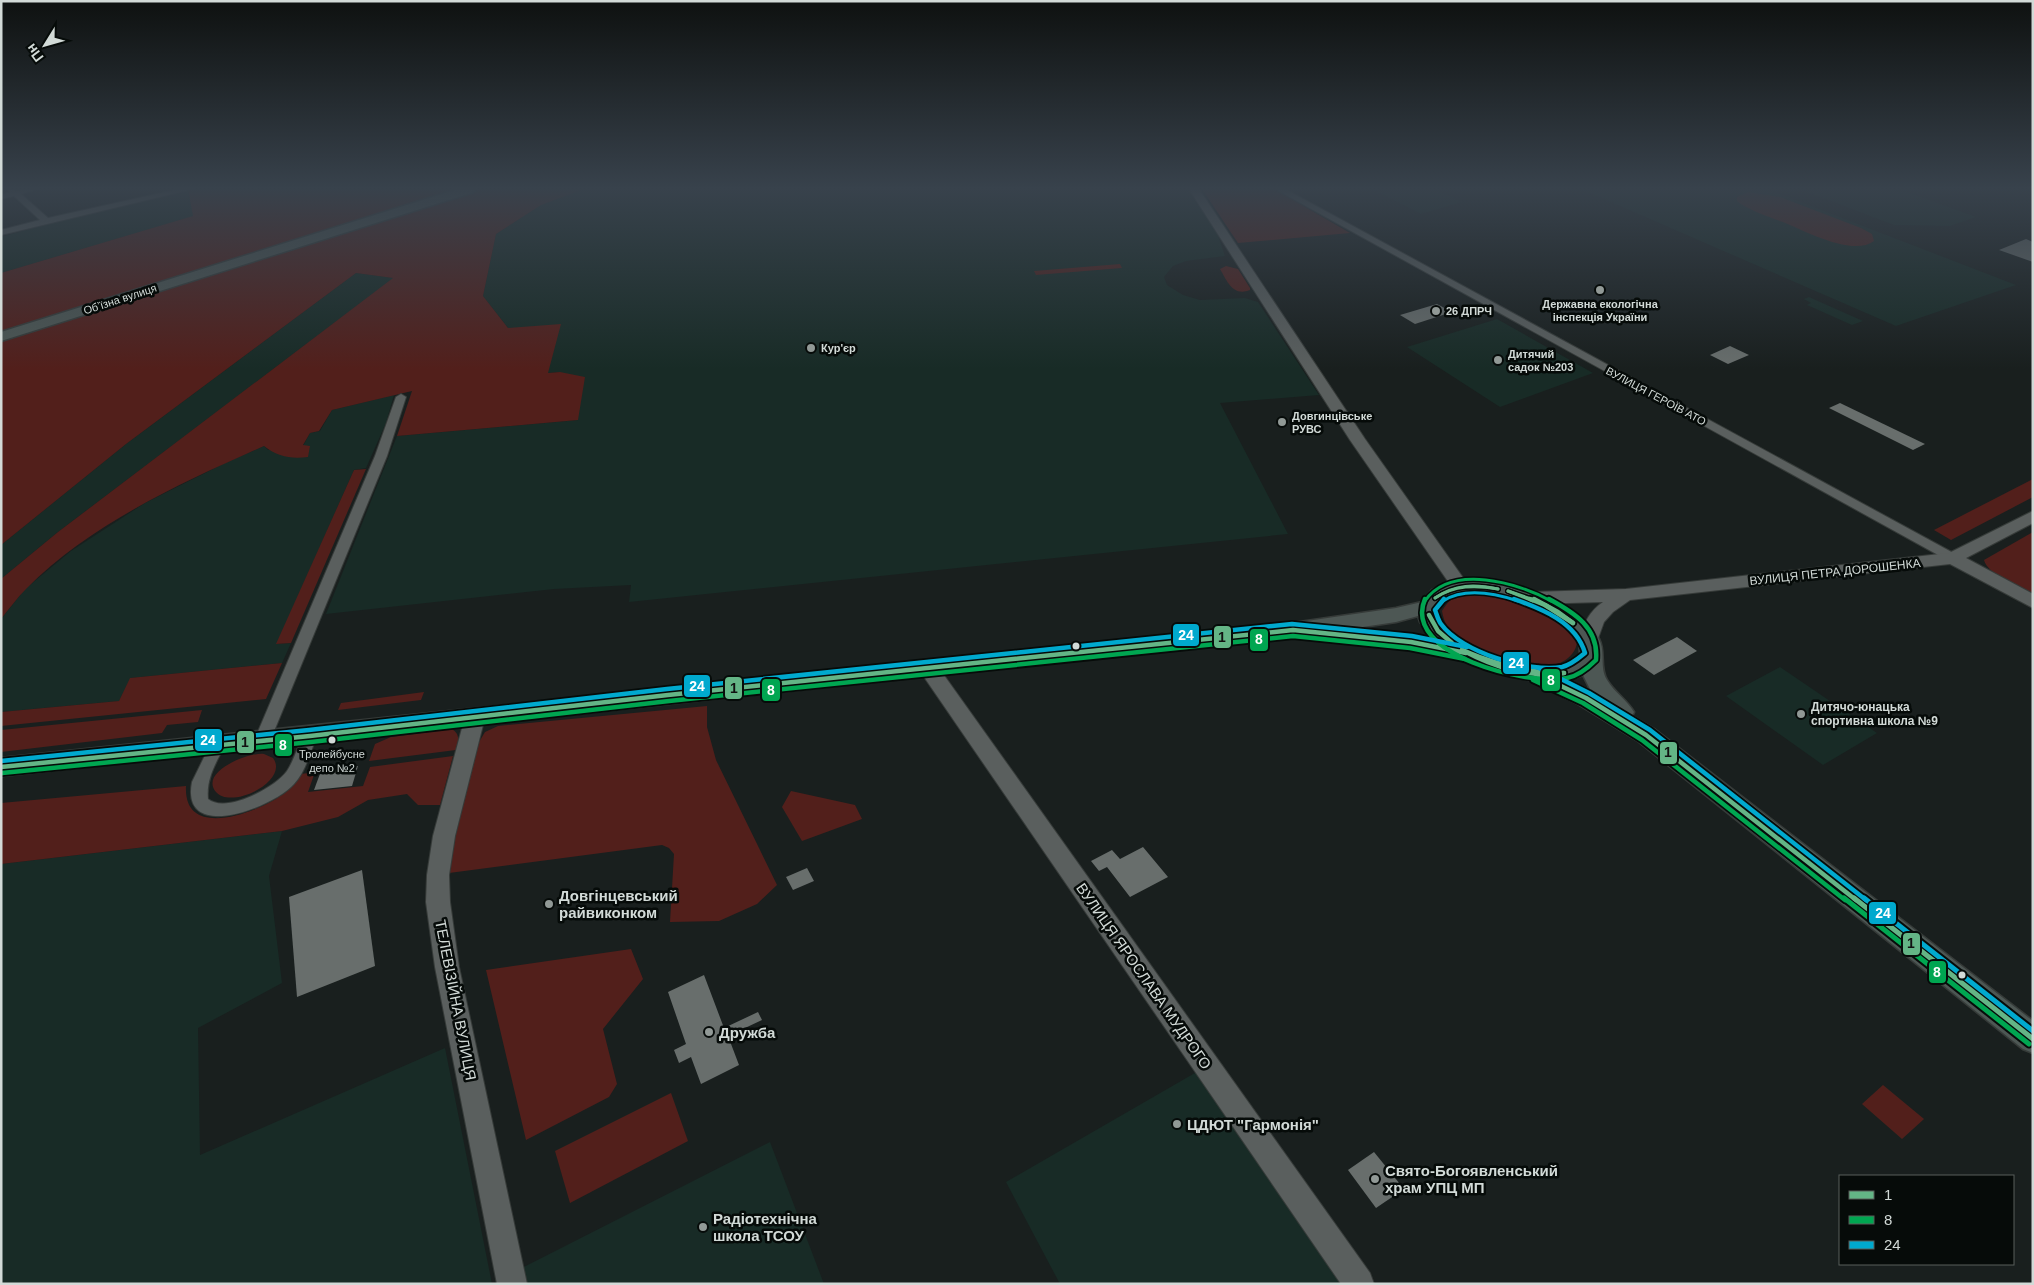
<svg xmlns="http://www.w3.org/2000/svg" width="2034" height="1285" viewBox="0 0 2034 1285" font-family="Arial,sans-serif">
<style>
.built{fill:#182b26}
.green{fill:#521f1b}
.building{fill:#686e6c}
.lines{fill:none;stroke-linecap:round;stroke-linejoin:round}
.street-casing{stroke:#363b39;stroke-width:2}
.secondary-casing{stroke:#363b39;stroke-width:2}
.primary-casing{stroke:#363b39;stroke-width:3}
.street{fill:#5a5f5e;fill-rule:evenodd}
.secondary{fill:#5a5f5e;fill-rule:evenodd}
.primary{fill:#4d5754;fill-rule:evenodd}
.bus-1-far2-casing{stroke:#060b09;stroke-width:6}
.bus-1-far1-casing{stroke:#060b09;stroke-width:8}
.bus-1-casing{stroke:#060b09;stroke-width:9}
.bus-2-far2-casing{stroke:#060b09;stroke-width:6}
.bus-2-far1-casing{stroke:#060b09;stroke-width:8}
.bus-2-casing{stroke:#060b09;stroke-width:9}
.bus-3-far2-casing{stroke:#060b09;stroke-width:6}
.bus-3-far1-casing{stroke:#060b09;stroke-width:8}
.bus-3-casing{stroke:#060b09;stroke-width:9}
.bus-1-far2{stroke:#64b586;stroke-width:3}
.bus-1-far1{stroke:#64b586;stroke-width:4.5}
.bus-1{stroke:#64b586;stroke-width:5}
.bus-2-far2{stroke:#00a651;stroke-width:3}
.bus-2-far1{stroke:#00a651;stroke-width:4.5}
.bus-2{stroke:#00a651;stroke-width:5}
.bus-3-far2{stroke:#00a9ce;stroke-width:3}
.bus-3-far1{stroke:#00a9ce;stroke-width:4.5}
.bus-3{stroke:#00a9ce;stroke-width:5}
.poi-dot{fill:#919996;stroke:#060b09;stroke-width:2}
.bus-dot{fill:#d2dad7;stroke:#060b09;stroke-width:2}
.labels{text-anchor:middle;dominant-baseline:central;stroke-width:5;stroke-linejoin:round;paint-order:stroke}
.far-street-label{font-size:11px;fill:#d2dad7;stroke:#060b09}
.far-poi-label{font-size:11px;font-weight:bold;fill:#d2dad7;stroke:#060b09;text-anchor:start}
.bus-label{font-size:11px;fill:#d2dad7;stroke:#060b09}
.street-label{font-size:12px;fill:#d2dad7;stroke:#060b09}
.poi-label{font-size:12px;font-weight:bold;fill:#d2dad7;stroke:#060b09;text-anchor:start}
.near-poi-label{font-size:15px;font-weight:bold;fill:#d2dad7;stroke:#060b09;text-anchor:start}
.near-street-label{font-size:15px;fill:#d2dad7;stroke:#060b09}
.line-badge{stroke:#060b09;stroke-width:2}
.badge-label{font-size:14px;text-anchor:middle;font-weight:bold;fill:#fff}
.pale-badge-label{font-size:14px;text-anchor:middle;font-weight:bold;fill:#111}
</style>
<rect width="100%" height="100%" fill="#191f1e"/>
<g class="built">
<path d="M584,189H1194L1210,212L1225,256L1186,261L1173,266L1164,277L1167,285L1183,295L1200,300L1245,298L1258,302L1319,395L1220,403L1288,534L629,602L631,585L554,589L326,614L397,436L578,420L560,372L548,373L508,328L483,296L496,234L541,205Z"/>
<path d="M1372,189H1434L1462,202L1421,214Z"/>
<path d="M1581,189H1767L2016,285L1896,326Z"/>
<path d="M1799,189H1899L1976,217L1950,226L1894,225Z"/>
<path d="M188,191L194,216L1,273V237L107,208Z"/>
<path d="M356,273L394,278L58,532L1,579V545L126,444Z"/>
<path d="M1809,297L1863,321L1852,325L1807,305L1811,303L1804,299Z"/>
<path d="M1497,319L1593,373L1500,407L1407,347Z"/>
<path d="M394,395L386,423L366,468L354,470L277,644L291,643L282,663L131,678L119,701L1,712V619L25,589L71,551L145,503L227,462L264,446L268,450L303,446L310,433L320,431L332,410Z"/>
<path d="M1780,667L1877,733L1823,765L1726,696Z"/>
<path d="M282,831L269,876L282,983L198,1028L200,1155L445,1048L492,1284H1V864Z"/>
<path d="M1207,1066L1359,1284H1060L1006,1182Z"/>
<path d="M770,1142L824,1284H512L510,1274Z"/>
</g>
<g class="green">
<path d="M188,189H584L541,205L496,234L483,296L508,328L561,324L548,373L560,372L585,377L578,420L397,436L412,391L332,410L319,431L310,433L303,445L310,446L308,457C291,459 278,457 264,446C181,483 90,524 26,589C17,598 9,609 1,619V579L7,574L58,532L393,278L356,273L126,444L1,545V273L193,216Z"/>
<path d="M1202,189H1274L1350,233L1238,243Z"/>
<path d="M1748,192L1780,197L1861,228L1872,234L1874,241C1853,257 1805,231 1783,222C1769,217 1754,212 1741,204L1737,201V197Z"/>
<path d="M1120,264L1122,268L1036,275L1034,271Z"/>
<path d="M1226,266L1238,269L1250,288V290C1233,297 1227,281 1220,269Z"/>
<path d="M366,469L291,643L276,644L354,470Z"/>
<path d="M2033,479V497L1951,540L1934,530Z"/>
<path d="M2033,532V595C2020,588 1987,574 1984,560Z"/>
<path d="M1476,591C1491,594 1511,594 1525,600C1533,604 1569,625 1573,630C1583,642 1573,658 1560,663C1536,671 1478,654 1458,640C1449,632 1444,623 1442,611C1452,595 1458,594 1476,591Z"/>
<path d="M282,663L266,699L1,726V712L119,701L130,678Z"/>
<path d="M424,692L421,700L338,710L341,703Z"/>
<path d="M707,706V727L716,760L777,885L757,904L719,921L670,922L674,854L669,848L662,845L449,873L453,834L479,742L485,732L498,726Z"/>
<path d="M202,710L198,722L167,725L162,733L1,752V730Z"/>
<path d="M452,729C461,735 458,741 456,750L369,761L375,744L391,737Z"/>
<path d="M264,754L273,758C290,781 231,810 216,792C199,772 248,752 264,754Z"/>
<path d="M453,756L440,805H418L407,794L368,800L338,817L282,831L1,864V803L186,786C183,843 262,811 286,792C292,787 296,780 301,774L315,772L308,792L363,786L370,767Z"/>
<path d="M791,791L855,805L862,819L802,841L782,807Z"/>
<path d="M631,949L643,979L603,1029L617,1084L609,1097L526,1140L486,970Z"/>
<path d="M1883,1085L1924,1119L1902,1139L1862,1104Z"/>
<path d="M671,1093L688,1141L570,1203L555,1151Z"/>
</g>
<g class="building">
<path d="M2026,239L2033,242V262L1999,250Z"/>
<path d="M1437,304L1452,312L1415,324L1400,315Z"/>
<path d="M1730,346L1749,355L1728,364L1710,355Z"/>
<path d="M1840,403L1925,444L1913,450L1829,408Z"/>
<path d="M1677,637L1697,651L1654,675L1633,660Z"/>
<path d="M358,766L352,786L314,790L321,771Z"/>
<path d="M1143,847L1168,877L1130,897L1107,867L1099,871L1091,861L1112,850L1120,859Z"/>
<path d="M807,868L814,881L793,890L786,877Z"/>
<path d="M362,870L375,966L297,997L289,897Z"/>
<path d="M704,975L724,1028L758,1012L762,1020L728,1036L739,1065L701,1084L691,1057L679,1063L674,1050L686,1044L668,992Z"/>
<path d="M1374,1152L1404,1189L1376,1208L1348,1170Z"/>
</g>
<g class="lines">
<defs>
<g id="street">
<path d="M7,189L17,191L37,189L21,194L48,218L179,189H193L1,235V230L40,220L14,196L1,199V195L10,192Z"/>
<path d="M1275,189H1285L1957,555L1959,558L1957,561H1949Z"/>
<path d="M401,394L406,397L387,456L270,741L267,745L262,747L257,745L254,741L375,456L396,397Z"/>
<path d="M310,730L315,732L317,736C310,752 306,771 294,784C274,807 180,844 192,782L212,741L217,739L222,741L225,745C216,763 206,778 208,799C226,814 276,787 287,771C295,759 298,744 305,732Z"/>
</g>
<g id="secondary">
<path d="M1189,189H1199L1365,439L1466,582L1469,586L1466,590L1460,592L1454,590L1350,440Z"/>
<path d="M2033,511V523L1966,558L2033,594V608L1950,564L1630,600L1613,612L1604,622L1596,644L1589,645L1582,644L1580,639C1583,623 1590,611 1603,602L1533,604L1527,602L1524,598L1527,594L1533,592L1626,589L1949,553Z"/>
<path d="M929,662L936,664L1370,1273L1374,1284H1341L922,674L919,669L922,664Z"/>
<path d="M475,710L482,712L485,717L455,836L449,875L450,902L459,967L527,1284H497L435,967L426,902L427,875L433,836L465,717L468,712Z"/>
</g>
<g id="primary">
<path d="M458,189H476L474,192L1,341V332Z"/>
<path d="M1460,579C1505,581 1551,590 1585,621C1590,626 1596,632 1599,639C1606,652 1599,667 1607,680C1614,692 1627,700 1634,712L1632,716L1654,729L2033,1021V1053L2023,1049L1638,741L1578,704L1529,680L1482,668L1459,658L1411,649L1325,641L1318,639L1314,634L1,776V758L1293,623L1396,608L1422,602L1432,590ZM1461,593C1511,594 1545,605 1579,641L1580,654C1577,658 1573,662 1568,664C1529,680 1382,620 1461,593ZM1418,616L1420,622L1431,638L1349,629L1396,622ZM1583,675L1591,691L1568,680Z"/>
</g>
</defs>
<use href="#street" class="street-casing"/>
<use href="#secondary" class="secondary-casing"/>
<use href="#primary" class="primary-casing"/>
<use href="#street" class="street"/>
<use href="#secondary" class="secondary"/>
<use href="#primary" class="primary"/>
<defs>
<g id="bus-1-far2">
<path d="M1508,591L1537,601"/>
<path d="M1508,591L1533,601"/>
<path d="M1435,598C1455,584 1475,584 1498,589"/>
<path d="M1435,598C1455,585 1475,585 1498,589"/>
</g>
<g id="bus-1-far1">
<path d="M1530,599L1545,605L1573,623"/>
<path d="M1534,599L1558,612L1573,623"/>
<path d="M1429,615L1438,631L1452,643"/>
<path d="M1462,650C1495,664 1528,674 1564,673"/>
<path d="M1462,650C1494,667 1527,678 1564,673"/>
<path d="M1536,674L1586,698L1646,735L1856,900"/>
<path d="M1,767L310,736L668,695L1293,630L1411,642L1466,653"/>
</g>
<path id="bus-1" d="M1854,898L2033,1039"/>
<path id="bus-2-far2" d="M1425,601C1451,563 1519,583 1551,601"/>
<g id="bus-2-far1">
<path d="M1425,599C1401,655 1529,686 1567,678C1578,676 1588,668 1596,660C1599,628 1575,613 1549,599"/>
<path d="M1533,680L1583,703L1642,740L1845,900"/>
<path d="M2,773L311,742L669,701L1293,636L1410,648L1465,659"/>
</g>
<path id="bus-2" d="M1844,898L2029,1044"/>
<path id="bus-3-far2" d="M1443,601C1465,587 1494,593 1518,601"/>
<g id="bus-3-far1">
<path d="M1444,599L1435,610C1437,615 1438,620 1441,624C1461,652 1529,673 1562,667C1571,665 1579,658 1585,653C1576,622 1542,609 1514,599"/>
<path d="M1539,668L1589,693L1650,730L1866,900"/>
<path d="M1,761L309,730L667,689L1292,624L1412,636L1467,647"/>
</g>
<path id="bus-3" d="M1864,898L2033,1031"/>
</defs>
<use href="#bus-1-far2" class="bus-1-far2-casing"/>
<use href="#bus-1-far1" class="bus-1-far1-casing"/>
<use href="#bus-1" class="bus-1-casing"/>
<use href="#bus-2-far2" class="bus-2-far2-casing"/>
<use href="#bus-2-far1" class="bus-2-far1-casing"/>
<use href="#bus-2" class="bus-2-casing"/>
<use href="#bus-3-far2" class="bus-3-far2-casing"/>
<use href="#bus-3-far1" class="bus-3-far1-casing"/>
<use href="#bus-3" class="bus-3-casing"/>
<use href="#bus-1-far2" class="bus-1-far2"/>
<use href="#bus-1-far1" class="bus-1-far1"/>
<use href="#bus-1" class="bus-1"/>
<use href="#bus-2-far2" class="bus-2-far2"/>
<use href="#bus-2-far1" class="bus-2-far1"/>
<use href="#bus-2" class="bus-2"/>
<use href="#bus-3-far2" class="bus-3-far2"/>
<use href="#bus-3-far1" class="bus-3-far1"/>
<use href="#bus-3" class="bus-3"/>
</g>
<linearGradient id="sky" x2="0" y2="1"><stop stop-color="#0e1110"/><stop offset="0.51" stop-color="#38424c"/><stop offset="1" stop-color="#38424c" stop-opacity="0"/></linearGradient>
<rect width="2034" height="369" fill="url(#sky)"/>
<g class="poi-dot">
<circle cx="1600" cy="290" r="5"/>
<circle cx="1436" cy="311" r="5"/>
<circle cx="811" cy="348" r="5"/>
<circle cx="1498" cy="360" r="5"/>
<circle cx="1282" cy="422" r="5"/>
<circle cx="1801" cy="714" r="5"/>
<circle cx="549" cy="904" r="5"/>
<circle cx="709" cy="1032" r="5"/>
<circle cx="1177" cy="1124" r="5"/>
<circle cx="1375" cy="1179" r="5"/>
<circle cx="703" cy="1227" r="5"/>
</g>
<g class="bus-dot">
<circle cx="1076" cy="646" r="4.5"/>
<circle cx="332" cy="740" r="4.5"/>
<circle cx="1962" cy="975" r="4.5"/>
</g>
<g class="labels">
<g class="far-street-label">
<text transform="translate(120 299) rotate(-18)">Обʼїзна вулиця</text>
<text transform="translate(1656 396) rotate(28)">ВУЛИЦЯ ГЕРОЇВ АТО</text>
</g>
<g class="far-poi-label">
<text x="1600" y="304" text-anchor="middle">Державна екологічна<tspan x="1600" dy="13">інспекція України</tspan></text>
<text x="1446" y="311">26 ДПРЧ</text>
<text x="821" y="348">Кур'єр</text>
<text x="1508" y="354">Дитячий<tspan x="1508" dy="13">садок №203</tspan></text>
<text x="1292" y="416">Довгинцівське<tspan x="1292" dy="13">РУВС</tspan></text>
</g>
<g class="bus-label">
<text x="332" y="754">Тролейбусне<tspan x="332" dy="14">депо №2</tspan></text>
</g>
<g class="street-label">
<text transform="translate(1835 572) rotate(-6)">ВУЛИЦЯ ПЕТРА ДОРОШЕНКА</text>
</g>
<g class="poi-label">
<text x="1811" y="707">Дитячо-юнацька<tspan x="1811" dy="14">спортивна школа №9</tspan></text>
</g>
<g class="near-poi-label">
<text x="559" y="895">Довгінцевський<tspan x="559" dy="17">райвиконком</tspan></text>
<text x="719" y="1032">Дружба</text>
<text x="1187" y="1124">ЦДЮТ "Гармонія"</text>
<text x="1385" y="1170">Свято-Богоявленський<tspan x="1385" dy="17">храм УПЦ МП</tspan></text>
<text x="713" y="1218">Радіотехнічна<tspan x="713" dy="17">школа ТСОУ</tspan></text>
</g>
<g class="near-street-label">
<text transform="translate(1144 976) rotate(55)">ВУЛИЦЯ ЯРОСЛАВА МУДРОГО</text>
<text transform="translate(456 1000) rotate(79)">ТЕЛЕВІЗІЙНА ВУЛИЦЯ</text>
</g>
</g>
<g class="line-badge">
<rect x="1172" y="623" width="28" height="24" rx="5" fill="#00a9ce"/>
<rect x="1213" y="625" width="19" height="24" rx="5" fill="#64b586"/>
<rect x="1249" y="628" width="20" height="24" rx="5" fill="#00a651"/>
<rect x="1502" y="651" width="28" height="24" rx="5" fill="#00a9ce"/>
<rect x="1541" y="668" width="20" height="24" rx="5" fill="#00a651"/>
<rect x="683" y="674" width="28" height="24" rx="5" fill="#00a9ce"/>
<rect x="724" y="676" width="19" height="24" rx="5" fill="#64b586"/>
<rect x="761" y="678" width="20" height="24" rx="5" fill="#00a651"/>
<rect x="194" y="728" width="29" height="24" rx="5" fill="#00a9ce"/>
<rect x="236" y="730" width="19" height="24" rx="5" fill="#64b586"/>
<rect x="274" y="733" width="19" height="24" rx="5" fill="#00a651"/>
<rect x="1659" y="741" width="19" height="24" rx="5" fill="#64b586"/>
<rect x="1868" y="901" width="29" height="24" rx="5" fill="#00a9ce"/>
<rect x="1902" y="932" width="19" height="24" rx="5" fill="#64b586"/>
<rect x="1928" y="960" width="19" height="24" rx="5" fill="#00a651"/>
</g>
<g class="badge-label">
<text x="1186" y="640">24</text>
<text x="1259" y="644">8</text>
<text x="1516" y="668">24</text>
<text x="1551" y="685">8</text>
<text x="697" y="691">24</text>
<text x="771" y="695">8</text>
<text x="208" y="745">24</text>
<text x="283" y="750">8</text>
<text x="1883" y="918">24</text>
<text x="1937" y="977">8</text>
</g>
<g class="pale-badge-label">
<text x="1222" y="642">1</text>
<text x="734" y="693">1</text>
<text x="245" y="747">1</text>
<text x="1668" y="757">1</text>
<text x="1911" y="948">1</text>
</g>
<rect width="2034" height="1285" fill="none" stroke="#d2dad7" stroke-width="5"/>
<rect x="1839" y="1175" width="175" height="90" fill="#060b09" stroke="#585e5b"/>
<rect x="1849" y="1191" width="25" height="8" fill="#64b586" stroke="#585e5b"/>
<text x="1884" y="1200" font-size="15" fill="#d2dad7">1</text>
<rect x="1849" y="1216" width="25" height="8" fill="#00a651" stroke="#585e5b"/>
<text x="1884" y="1225" font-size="15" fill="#d2dad7">8</text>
<rect x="1849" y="1241" width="25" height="8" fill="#00a9ce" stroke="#585e5b"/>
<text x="1884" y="1250" font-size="15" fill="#d2dad7">24</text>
<g transform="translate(45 45) rotate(233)" stroke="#060b09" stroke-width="4" paint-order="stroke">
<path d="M0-4L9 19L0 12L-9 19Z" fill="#d2dad7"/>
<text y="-8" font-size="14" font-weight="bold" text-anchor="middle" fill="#d2dad7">Пн</text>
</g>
</svg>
